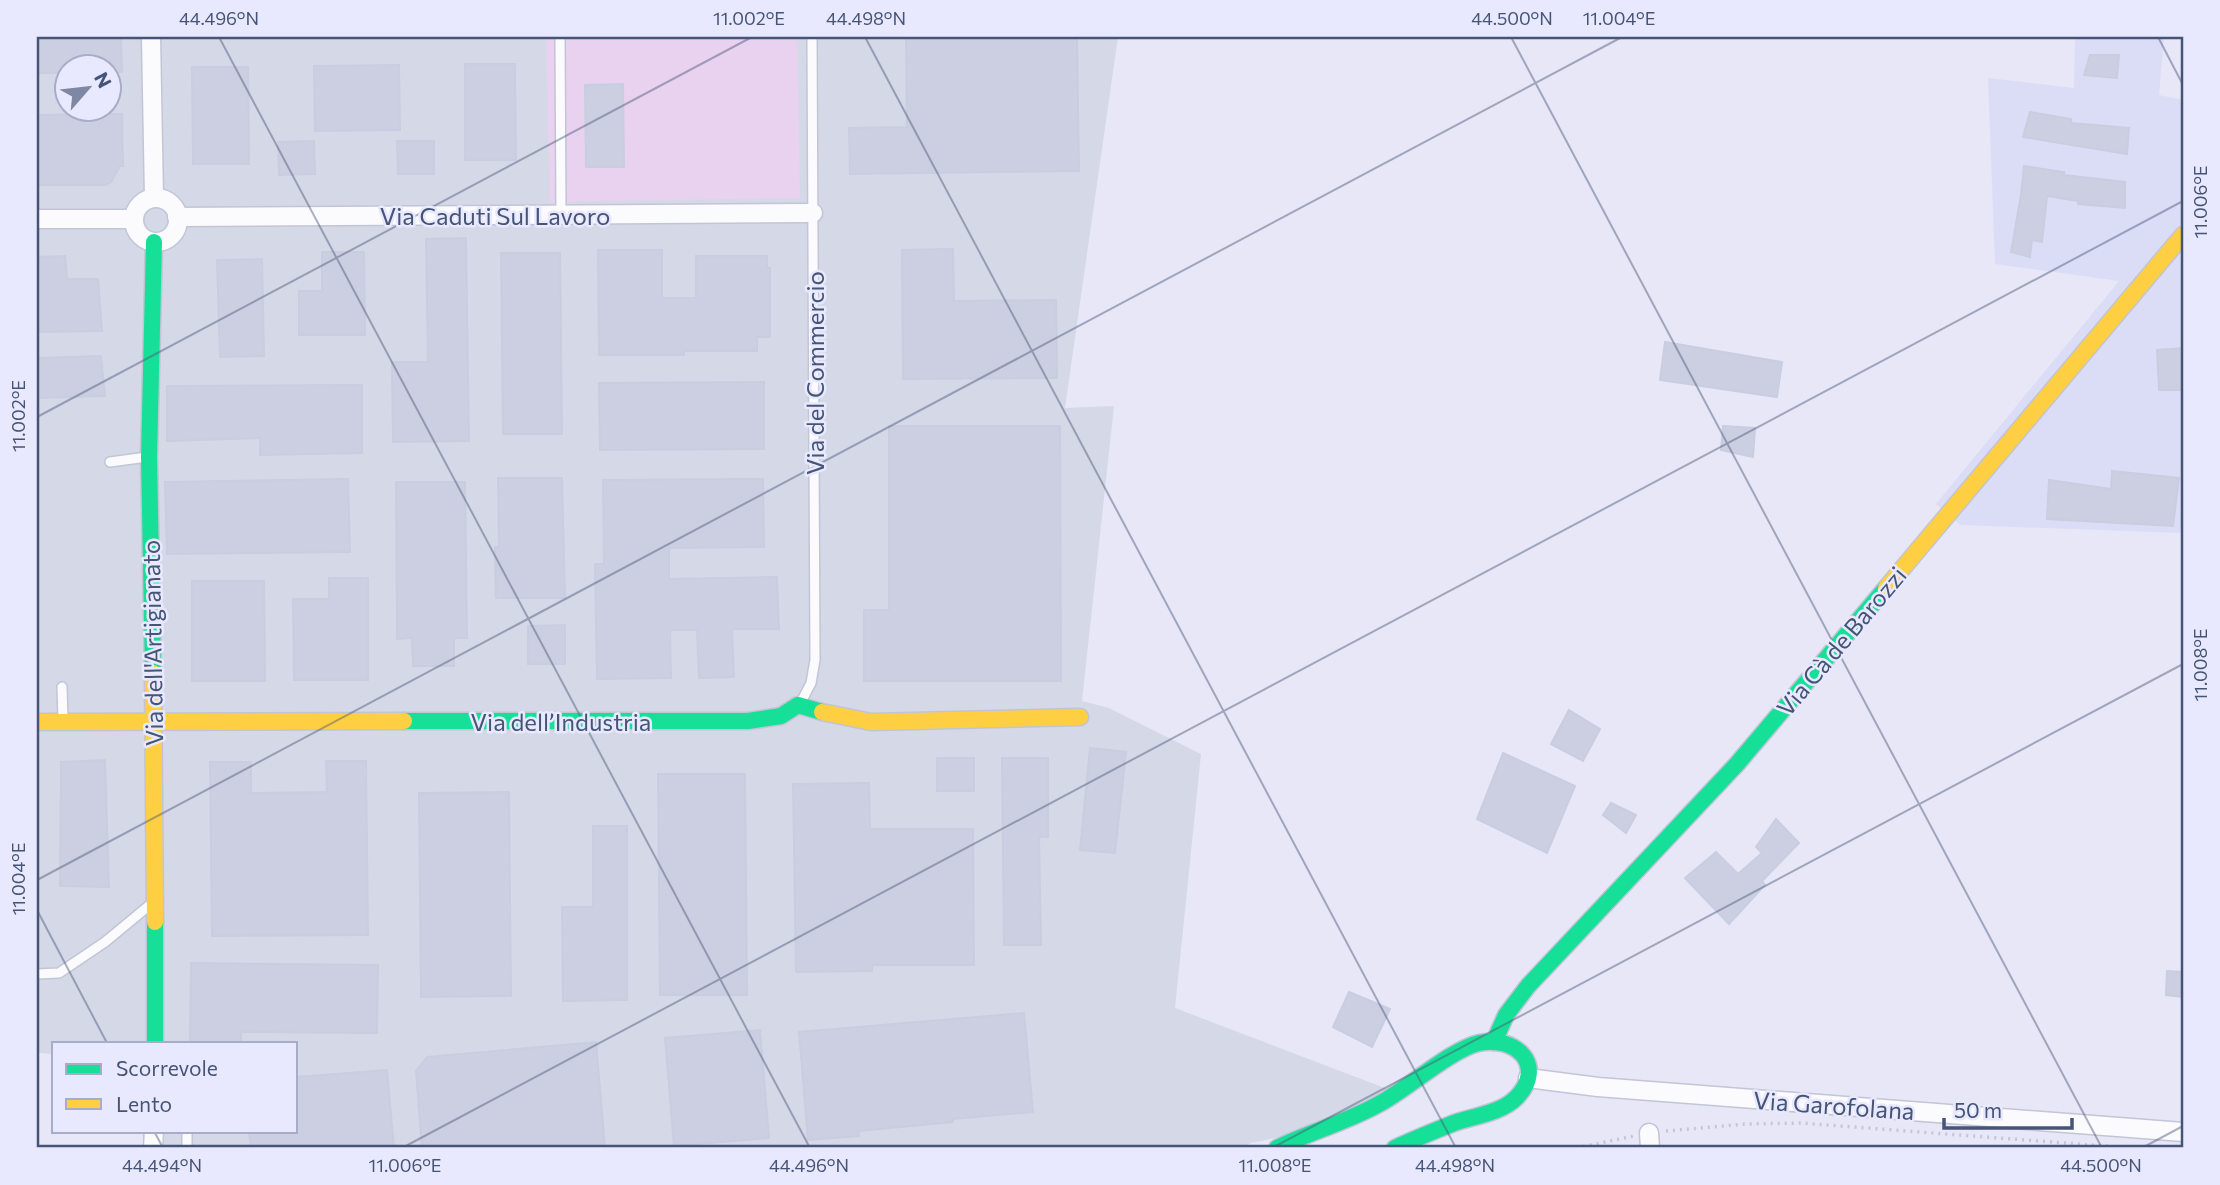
<svg xmlns="http://www.w3.org/2000/svg" width="2220" height="1185" viewBox="0 0 2220 1185" font-family="Commissioner,sans-serif">
<style>
.residential{fill:#dbddf7}
.industrial{fill:#d5d8e7;fill-rule:evenodd}
.green{fill:#e9d1f0}
.building{fill:#cccfe1;stroke:#c9cde0;stroke-width:2}
.lines{fill:none;stroke-linecap:round;stroke-linejoin:round}
.lane-casing{stroke:#c2c5d6;stroke-width:12}
.street-casing{stroke:#c2c5d6;stroke-width:21}
.fast-casing{stroke:#c1c4d5;stroke-width:19}
.slow-casing{stroke:#c1c4d5;stroke-width:19}
.path{stroke:#c3c7d4;stroke-width:3.5;stroke-dasharray:2 5;stroke-linecap:butt}
.lane{stroke:#fbfbfe;stroke-width:9}
.street{stroke:#fbfbfe;stroke-width:18}
.fast{stroke:#16e098;stroke-width:16}
.slow{stroke:#ffcf43;stroke-width:16}
.ticks{fill:none;stroke:#465476;stroke-width:2;stroke-opacity:0.45}
.labels{text-anchor:middle;dominant-baseline:central;stroke-width:5;stroke-linejoin:round;paint-order:stroke}
.street-label{font-size:24px;fill:#465476;stroke:#e8e9ff}
.neatline{fill:none;stroke:#465476;stroke-width:2.5}
.ticks-label{font-size:18px;text-anchor:middle;fill:#465476}
</style>
<rect width="100%" height="100%" fill="#e7e7f7"/>
<path class="residential" d="M2075,37H2164L2159,95L2183,100V533L1960,525L1936,504L2119,281L1995,264L1988,78L2074,88Z"/>
<path class="industrial" d="M37,37H1118L1065,408L1114,406L1082,701L1109,708L1201,754L1175,1008L1390,1090L1280,1137L1251,1143L1243,1148H144L142,1131H296V1043H54V1054L37,1053ZM66,66H108V108H66Z"/>
<path class="green" d="M546,37H797L800,198L550,202Z"/>
<g class="building">
<path d="M37,37H121L122,72H108V66H66V73H37Z"/>
<path d="M906,37H1077L1079,171L850,174L849,128L907,127Z"/>
<path d="M2090,55H2119L2117,78L2084,75Z"/>
<path d="M465,64H515L516,160H465Z"/>
<path d="M399,65L400,130L315,131L314,66Z"/>
<path d="M192,67H248L249,164H193Z"/>
<path d="M623,84L624,167H586L585,85Z"/>
<path d="M2030,112L2071,119V123L2129,128L2127,154L2023,137Z"/>
<path d="M122,114L123,166H120L111,182L106,185H37V115Z"/>
<path d="M314,141L315,174L279,175L278,142Z"/>
<path d="M397,141H434V174H398Z"/>
<path d="M2024,166L2064,172V175L2125,182V208L2078,204V201L2047,196L2042,242L2032,240L2030,257L2011,252L2021,195Z"/>
<path d="M466,238L469,441L393,442L392,362H428L426,239Z"/>
<path d="M953,249L954,301L1056,300L1057,378L903,379L902,250Z"/>
<path d="M598,250H662V298H696V256H767V268H770V337H757V351H684V355H599Z"/>
<path d="M322,252H364L365,335H299V291H322Z"/>
<path d="M501,253H560L562,434H503Z"/>
<path d="M65,256L67,279H98L102,331L37,332V257Z"/>
<path d="M262,259L264,356L220,357L217,260Z"/>
<path d="M1665,342L1782,362L1777,397L1660,380Z"/>
<path d="M2183,348V390H2159L2157,350Z"/>
<path d="M101,356L105,396L37,398V358Z"/>
<path d="M764,382V449L600,450L599,383Z"/>
<path d="M362,385V453L260,455V438L167,441V386Z"/>
<path d="M889,426H1060L1061,681H864V610H889Z"/>
<path d="M1723,426L1755,428L1753,457L1721,450Z"/>
<path d="M2112,471L2179,478L2173,526L2047,519L2049,480L2111,489Z"/>
<path d="M498,478H562L565,598H496L495,547H499Z"/>
<path d="M348,479L350,552L167,554L165,482Z"/>
<path d="M763,479L764,547L669,548V579L777,577L779,629H732L734,677L699,678L697,630H670L671,678L597,679L595,564H604L603,480Z"/>
<path d="M396,482H465L467,638H454V666H413L412,638L397,639Z"/>
<path d="M329,578H368V680H294L293,599H329Z"/>
<path d="M192,581H264L265,681H192Z"/>
<path d="M565,625V664H528V626Z"/>
<path d="M1569,710L1600,729L1583,761L1551,744Z"/>
<path d="M1090,748L1126,752L1115,853L1080,850Z"/>
<path d="M1503,753L1575,786L1547,853L1477,819Z"/>
<rect x="937" y="758" width="37" height="33"/>
<path d="M1002,758H1048V837H1039L1041,945H1004Z"/>
<path d="M105,760L109,887L60,886L61,762Z"/>
<path d="M326,761H366L368,935L212,936L210,762H251V793L327,792Z"/>
<path d="M658,774H745L747,995H660Z"/>
<path d="M869,783L870,829H973L974,965H872V971L796,972L793,784Z"/>
<path d="M509,792L511,996L421,997L419,793Z"/>
<path d="M1611,803L1636,815L1626,833L1603,815Z"/>
<path d="M1776,819L1799,843L1762,881L1765,885L1729,924L1685,878L1716,852L1738,874L1762,853L1756,847Z"/>
<path d="M593,826H627V1000L563,1001L562,907H593Z"/>
<path d="M191,963L378,965L377,1033L241,1032V1043H190Z"/>
<path d="M2167,971L2183,972V997L2166,995Z"/>
<path d="M1349,992L1390,1009L1372,1047L1333,1027Z"/>
<path d="M1024,1013L1033,1112L953,1119V1122L858,1131L859,1136L808,1140L799,1032Z"/>
<path d="M760,1030L769,1138L674,1146L665,1038Z"/>
<path d="M596,1042L605,1148H422L416,1071L427,1057Z"/>
<path d="M387,1070L394,1148H251L249,1131H296V1077Z"/>
</g>
<g class="lines">
<defs>
<g id="lane">
<path d="M560,37L561,215"/>
<path d="M110,462L147,457"/>
<path d="M62,687L63,721"/>
<path d="M800,704L811,683L815,660L812,37"/>
<path d="M37,974L59,973L105,942L151,904"/>
<path d="M187,1148V1131"/>
</g>
<g id="street">
<path d="M151,37L154,198"/>
<circle cx="156" cy="220" r="22"/>
<path d="M177,217L813,213"/>
<path d="M37,219H134"/>
<path d="M1528,1078L1598,1087L2183,1132"/>
<path d="M1649,1133L1650,1148"/>
<path d="M153,1148L154,1131"/>
</g>
<g id="fast">
<path d="M153,673L149,457L154,242"/>
<path d="M404,721H748L781,716L798,705L822,712"/>
<path d="M155,922V1043"/>
<path d="M1494,1042L1506,1015L1528,986L1737,764L1886,588"/>
<path d="M1277,1148C1310,1132 1347,1122 1379,1104C1407,1089 1452,1049 1479,1043C1515,1035 1547,1065 1517,1097C1502,1113 1474,1116 1454,1123C1434,1131 1414,1139 1395,1148"/>
</g>
<g id="slow">
<path d="M1886,588L2183,235"/>
<path d="M153,673L155,922"/>
<path d="M822,712L871,722L1080,717"/>
<path d="M37,722L404,721"/>
</g>
</defs>
<use href="#lane" class="lane-casing"/>
<use href="#street" class="street-casing"/>
<use href="#fast" class="fast-casing"/>
<use href="#slow" class="slow-casing"/>
<g class="path">
<path d="M1666,1131L1746,1124L1801,1123L2131,1148"/>
<path d="M1576,1148L1634,1136"/>
</g>
<use href="#lane" class="lane"/>
<use href="#street" class="street"/>
<use href="#fast" class="fast"/>
<use href="#slow" class="slow"/>
</g>
<path class="ticks" d="M219,37L810,1148M865,37L1456,1148M1511,37L2102,1148M2158,37L2183,85M37,417L752,37M37,880L1622,37M37,910L107,1043M154,1131L163,1148M402,1148L2183,201M1272,1148L2183,664M2142,1148L2183,1126"/>
<g class="labels">
<g class="street-label">
<text x="495" y="215">Via Caduti Sul Lavoro</text>
<text transform="translate(814 373) rotate(-90)">Via del Commercio</text>
<text transform="translate(1841 641) rotate(-50)">Via Cà de Barozzi</text>
<text transform="translate(152 643) rotate(-91)">Via dell'Artigianato</text>
<text x="561" y="721">Via dell’Industria</text>
<text transform="translate(1834 1105) rotate(4)">Via Garofolana</text>
</g>
</g>
<rect width="2220" height="1185" fill="none" stroke="#e8e9ff" stroke-width="77"/>
<rect x="52" y="1042" width="245" height="91" fill="#e8e9ff" stroke="#a7adc8" stroke-width="2"/>
<rect x="66" y="1064" width="35" height="10" fill="#16e098" stroke="#a7adc8" stroke-width="2"/>
<text x="116" y="1076" font-size="21" fill="#465476">Scorrevole</text>
<rect x="66" y="1099" width="35" height="10" fill="#ffcf43" stroke="#a7adc8" stroke-width="2"/>
<text x="116" y="1112" font-size="21" fill="#465476">Lento</text>
<g transform="translate(88 88) rotate(62)"><circle r="33" fill="#e8e9ff" stroke="#a7adc8" stroke-width="2"/>
<path d="M0-5L12 26L0 18L-12 26Z" fill="#7e87a3"/>
<text y="-10" font-size="19" font-weight="bold" text-anchor="middle" fill="#465476">N</text>
</g>
<path d="M1944 1118v10h128v-10" fill="none" stroke="#465476" stroke-width="3.5"/>
<text x="1954" y="1118" font-size="21" fill="#465476" stroke="#e8e9ff" stroke-width="5" paint-order="stroke">50 m</text>
<rect x="38" y="38" width="2144" height="1108" class="neatline"/>
<g class="ticks-label">
<text x="219" y="25">44.496°N</text>
<text x="749" y="25">11.002°E</text>
<text x="866" y="25">44.498°N</text>
<text x="1512" y="25">44.500°N</text>
<text x="1619" y="25">11.004°E</text>
<text transform="translate(2201 202) rotate(-90)" y="6">11.006°E</text>
<text transform="translate(19 416) rotate(-90)" y="6">11.002°E</text>
<text transform="translate(2201 665) rotate(-90)" y="6">11.008°E</text>
<text transform="translate(19 879) rotate(-90)" y="6">11.004°E</text>
<text x="162" y="1172">44.494°N</text>
<text x="405" y="1172">11.006°E</text>
<text x="809" y="1172">44.496°N</text>
<text x="1275" y="1172">11.008°E</text>
<text x="1455" y="1172">44.498°N</text>
<text x="2101" y="1172">44.500°N</text>
</g>
</svg>
